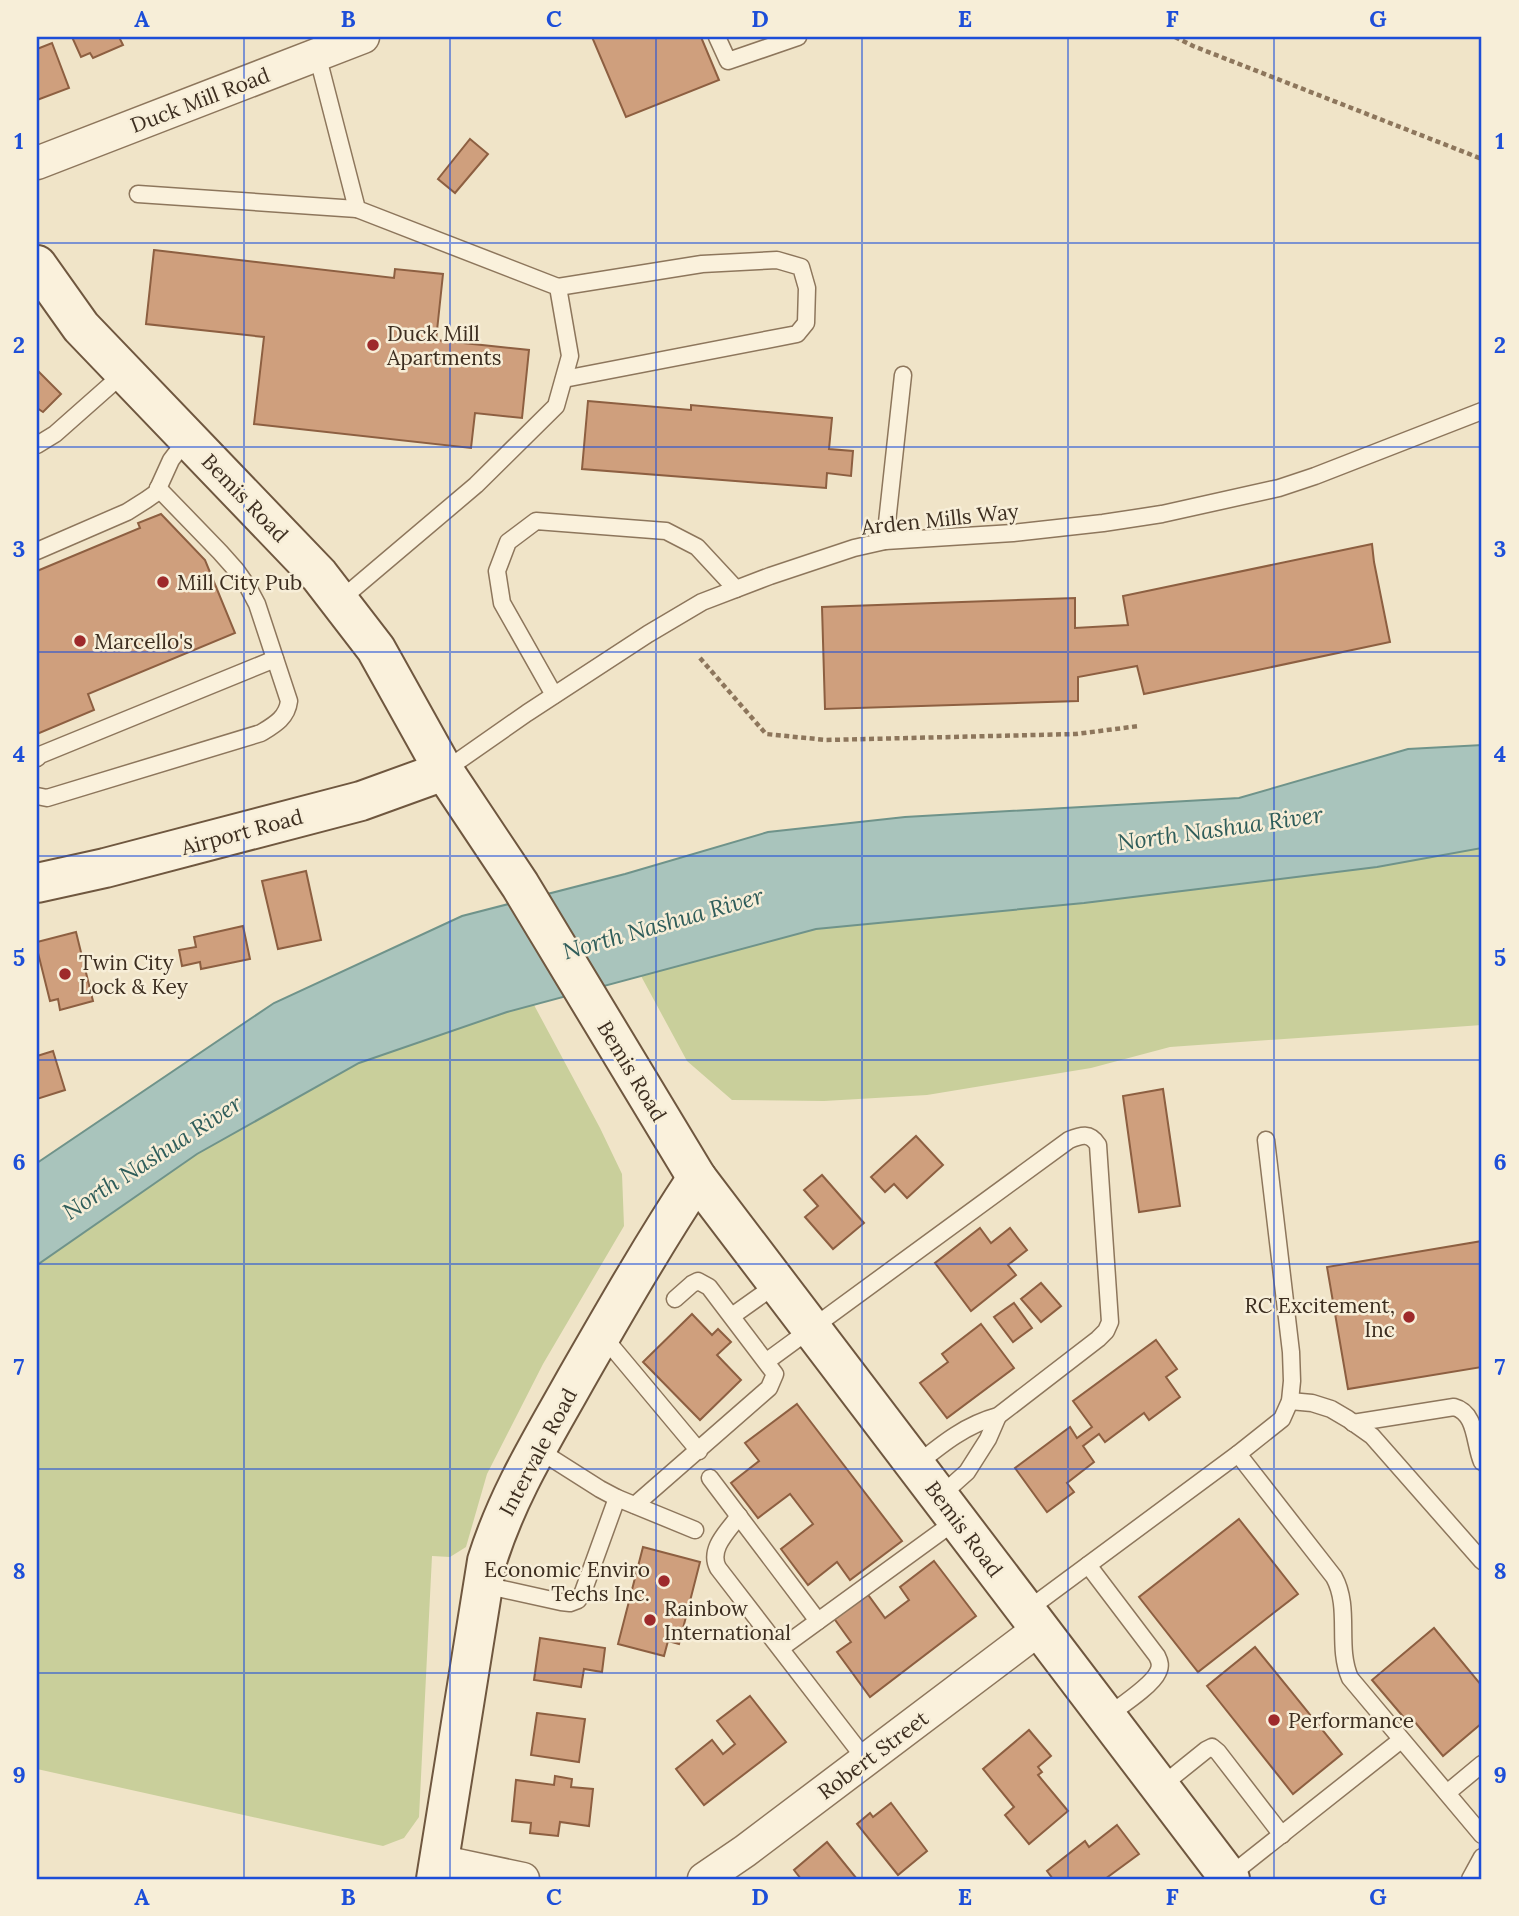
<svg xmlns="http://www.w3.org/2000/svg" width="1519" height="1916" viewBox="0 0 1519 1916" font-family="Lora,serif">
<style>
.green{fill:#c9cf9b}
.water{fill:#a9c4bc;stroke:#6f938a;stroke-width:2}
.building{fill:#cf9f7d;stroke:#8d5f41;stroke-width:2}
.lines{fill:none;stroke-linecap:round;stroke-linejoin:round}
.service-casing{stroke:#8d765c;stroke-width:19}
.minor-casing{stroke:#8d765c;stroke-width:35}
.secondary-casing{stroke:#6f573f;stroke-width:42}
.path{stroke:#8d765c;stroke-width:4.5;stroke-dasharray:5 3.5;stroke-linecap:butt}
.service{stroke:#faf1dc;stroke-width:16}
.minor{stroke:#faf1dc;stroke-width:32}
.secondary{stroke:#faf1dc;stroke-width:38}
.grid{fill:none;stroke:#1d4ed8;stroke-width:2;stroke-opacity:0.55}
.poi-dot{fill:#9e2a2b;stroke:#f7eed8;stroke-width:2.5}
.labels{text-anchor:middle;dominant-baseline:central;stroke-width:5;stroke-linejoin:round;paint-order:stroke}
.street-label{font-size:21px;fill:#3d2e20;stroke:#f7eed8}
.poi-label{font-size:21px;fill:#3d2e20;stroke:#f7eed8;text-anchor:start}
.water-label{font-size:23px;font-style:italic;fill:#2f5d5a;stroke:#f7eed8}
.neatline{fill:none;stroke:#1d4ed8;stroke-width:2.5}
.grid-label{font-size:23px;text-anchor:middle;font-weight:bold;fill:#1d4ed8}
</style>
<rect width="100%" height="100%" fill="#f0e4c8"/>
<g class="green">
<path d="M1482,848V1025L1170,1047L1091,1068L927,1095L824,1101L732,1100L687,1061L641,976L816,929L1084,903L1377,867Z"/>
<path d="M534,1005L600,1128L622,1174L624,1226L543,1364L487,1474L466,1547L450,1557L432,1556L419,1817L404,1838L383,1846L37,1769V1265L197,1154L359,1063L507,1012Z"/>
</g>
<path class="water" d="M1482,745V848L1377,867L1084,903L816,929L507,1012L359,1063L197,1154L37,1265V1163L274,1003L462,916L625,874L768,832L905,817L1239,798L1408,749Z"/>
<g class="building">
<path d="M72,37H119L123,45L93,58L90,53L81,57Z"/>
<path d="M592,37H701L719,80L626,117Z"/>
<path d="M52,43L69,88L37,100V49Z"/>
<path d="M470,139L488,154L455,193L438,179Z"/>
<path d="M154,250L394,278L395,269L443,274L436,340L529,350L522,418L475,413L471,448L254,424L264,337L146,324Z"/>
<path d="M37,370L61,394L43,412L37,408Z"/>
<path d="M588,401L691,410V405L832,418L829,449L853,451L851,476L827,473L826,488L582,469Z"/>
<path d="M161,514L205,560L235,633L88,694L94,710L37,734V571L140,528L138,523Z"/>
<path d="M1372,544L1374,562L1390,642L1144,694L1137,666L1078,677V701L825,709L822,607L1075,598V628L1128,625L1123,596Z"/>
<path d="M306,871L321,940L278,949L262,881Z"/>
<path d="M243,926L250,959L201,969L200,962L182,966L179,950L196,947L194,937Z"/>
<path d="M76,932L93,1001L60,1010L58,999L50,1001L37,949V942Z"/>
<path d="M53,1051L65,1090L37,1099V1056Z"/>
<path d="M1163,1089L1180,1206L1139,1212L1123,1096Z"/>
<path d="M916,1136L943,1165L907,1198L894,1184L885,1192L871,1177Z"/>
<path d="M822,1175L864,1223L833,1249L805,1217L818,1206L804,1190Z"/>
<path d="M980,1228L991,1243L1010,1228L1027,1250L1008,1265L1016,1275L971,1311L935,1263Z"/>
<path d="M1482,1241V1367L1348,1389L1327,1267Z"/>
<path d="M1041,1283L1061,1306L1041,1322L1021,1299Z"/>
<path d="M1014,1303L1032,1328L1013,1342L994,1317Z"/>
<path d="M692,1314L712,1335L718,1329L731,1342L717,1355L741,1380L700,1420L643,1362Z"/>
<path d="M981,1324L1014,1368L947,1418L920,1383L948,1362L942,1354Z"/>
<path d="M1156,1340L1177,1369L1166,1377L1180,1397L1149,1420L1144,1413L1105,1442L1099,1434L1083,1446L1094,1462L1067,1483L1074,1492L1047,1512L1015,1468L1070,1427L1077,1438L1092,1427L1073,1401Z"/>
<path d="M797,1404L902,1541L850,1580L837,1562L808,1585L781,1549L813,1524L790,1494L758,1518L731,1483L759,1461L745,1443Z"/>
<path d="M1239,1519L1298,1594L1198,1672L1139,1597Z"/>
<path d="M643,1547L700,1562L679,1644L668,1641L664,1656L618,1644Z"/>
<path d="M934,1561L976,1616L870,1697L837,1652L851,1642L833,1617L866,1592L885,1618L909,1600L900,1587Z"/>
<path d="M1434,1628L1482,1686V1723L1443,1756L1410,1716L1406,1720L1372,1680Z"/>
<path d="M540,1638L605,1648L602,1672L584,1669L581,1687L534,1680Z"/>
<path d="M1255,1647L1342,1754L1293,1794L1207,1686Z"/>
<path d="M750,1696L786,1742L704,1805L676,1769L712,1740L723,1754L735,1744L717,1721Z"/>
<path d="M537,1713L585,1719L579,1762L531,1755Z"/>
<path d="M1029,1730L1051,1756L1038,1767L1042,1772L1038,1775L1068,1811L1029,1844L1005,1815L1014,1807L983,1769Z"/>
<path d="M555,1776L572,1779L571,1787L593,1789L589,1826L560,1822L558,1836L530,1833L531,1823L512,1821L516,1780L554,1785Z"/>
<path d="M891,1803L927,1851L898,1875L857,1824L870,1813L873,1817Z"/>
<path d="M1117,1825L1139,1854L1105,1879H1053L1047,1871L1085,1841L1089,1847Z"/>
<path d="M827,1842L857,1879H801L794,1870Z"/>
</g>
<g class="lines">
<defs>
<g id="service">
<path d="M717,37L728,61L798,37"/>
<path d="M317,54L357,209L558,287L570,356L556,406L476,485L339,601"/>
<path d="M138,194L357,209"/>
<path d="M558,287L702,264L777,260L801,267L807,288L806,323L797,334L564,379"/>
<path d="M37,445L55,434L124,373"/>
<path d="M885,541L903,375"/>
<path d="M37,551L127,512L146,500L156,493L171,460L187,439"/>
<path d="M554,695L502,603L497,571L508,542L536,521L666,531L697,547L736,589"/>
<path d="M37,758L40,755L275,659"/>
<path d="M444,771L527,713L648,634L702,602L770,576L854,548L885,541L1013,533L1103,523L1162,514L1279,488L1315,476L1482,411"/>
<path d="M37,796L47,798L261,733C274,725 287,718 289,701L257,604L248,587L236,570L220,552L158,488"/>
<path d="M732,1316L777,1284"/>
<path d="M602,1335L699,1451"/>
<path d="M767,1361L1069,1140C1081,1135 1090,1132 1098,1145L1110,1322L1106,1331L1098,1339L998,1416C965,1425 942,1444 916,1465"/>
<path d="M1290,1401L1312,1403L1331,1409L1348,1419L1372,1436L1482,1561"/>
<path d="M1353,1423L1454,1407C1477,1413 1474,1444 1482,1462"/>
<path d="M537,1449L600,1489L617,1498L695,1530"/>
<path d="M1238,1454L1334,1577C1351,1608 1336,1646 1350,1678L1482,1835"/>
<path d="M710,1478L818,1621"/>
<path d="M939,1497L967,1472L988,1439L998,1416"/>
<path d="M635,1505L769,1388L775,1374L709,1287L698,1281L692,1284L675,1299"/>
<path d="M739,1516C728,1531 708,1549 718,1568L866,1760"/>
<path d="M1088,1565L1157,1656C1160,1662 1161,1666 1158,1672C1152,1686 1119,1707 1106,1717"/>
<path d="M484,1585L561,1602L570,1603L578,1600L583,1592L617,1498"/>
<path d="M1026,1611L1238,1454L1282,1419L1290,1401L1292,1381L1291,1352L1266,1140"/>
<path d="M781,1648L957,1520"/>
<path d="M1160,1787L1206,1750L1212,1747L1218,1752L1282,1835"/>
<path d="M1447,1793L1482,1764"/>
<path d="M1228,1877L1401,1740"/>
<path d="M1470,1879L1482,1857"/>
</g>
<g id="minor">
<path d="M37,163L363,37"/>
<path d="M438,1861L523,1879"/>
<path d="M704,1879L745,1851L1039,1629"/>
</g>
<g id="secondary">
<path d="M37,265L81,327L319,575L376,649L444,771L520,885L697,1178L1230,1879"/>
<path d="M37,883L105,868L361,801L444,771"/>
<path d="M436,1879L487,1561C508,1494 542,1440 576,1379C615,1311 654,1243 697,1178"/>
</g>
</defs>
<use href="#service" class="service-casing"/>
<use href="#minor" class="minor-casing"/>
<use href="#secondary" class="secondary-casing"/>
<g class="path">
<path d="M1175,37L1193,46L1482,159"/>
<path d="M700,658L766,734L826,740L1076,734L1139,726"/>
</g>
<use href="#service" class="service"/>
<use href="#minor" class="minor"/>
<use href="#secondary" class="secondary"/>
</g>
<path class="grid" d="M244,37V1879M450,37V1879M656,37V1879M862,37V1879M1068,37V1879M1274,37V1879M37,243H1482M37,447H1482M37,652H1482M37,856H1482M37,1060H1482M37,1264H1482M37,1469H1482M37,1673H1482"/>
<g class="poi-dot">
<circle cx="373" cy="345" r="7"/>
<circle cx="163" cy="582" r="7"/>
<circle cx="80" cy="641" r="7"/>
<circle cx="65" cy="974" r="7"/>
<circle cx="1409" cy="1317" r="7"/>
<circle cx="664" cy="1581" r="7"/>
<circle cx="650" cy="1620" r="7"/>
<circle cx="1274" cy="1720" r="7"/>
</g>
<g class="labels">
<g class="street-label">
<text transform="translate(200 100) rotate(-21)">Duck Mill Road</text>
<text transform="translate(245 498) rotate(46)">Bemis Road</text>
<text transform="translate(940 519) rotate(-6)">Arden Mills Way</text>
<text transform="translate(242 832) rotate(-15)">Airport Road</text>
<text transform="translate(632 1071) rotate(59)">Bemis Road</text>
<text transform="translate(538 1452) rotate(-62)">Intervale Road</text>
<text transform="translate(964 1529) rotate(53)">Bemis Road</text>
<text transform="translate(873 1755) rotate(-37)">Robert Street</text>
</g>
<g class="poi-label">
<text x="387" y="333">Duck Mill<tspan x="387" dy="24">Apartments</tspan></text>
<text x="177" y="582">Mill City Pub</text>
<text x="94" y="641">Marcello's</text>
<text x="79" y="962">Twin City<tspan x="79" dy="24">Lock &amp; Key</tspan></text>
<text x="1395" y="1305" text-anchor="end">RC Excitement,<tspan x="1395" dy="24">Inc</tspan></text>
<text x="650" y="1569" text-anchor="end">Economic Enviro<tspan x="650" dy="24">Techs Inc.</tspan></text>
<text x="664" y="1608">Rainbow<tspan x="664" dy="24">International</tspan></text>
<text x="1288" y="1720">Performance</text>
</g>
<g class="water-label">
<text transform="translate(1220 828) rotate(-8)">North Nashua River</text>
<text transform="translate(663 923) rotate(-16)">North Nashua River</text>
<text transform="translate(152 1157) rotate(-33)">North Nashua River</text>
</g>
</g>
<rect width="1519" height="1916" fill="none" stroke="#f7eed8" stroke-width="77"/>
<rect x="38" y="38" width="1442" height="1840" class="neatline"/>
<g class="grid-label">
<text x="142" y="27">A</text>
<text x="348" y="27">B</text>
<text x="554" y="27">C</text>
<text x="760" y="27">D</text>
<text x="965" y="27">E</text>
<text x="1172" y="27">F</text>
<text x="1378" y="27">G</text>
<text x="19" y="149">1</text>
<text x="1500" y="149">1</text>
<text x="19" y="353">2</text>
<text x="1500" y="353">2</text>
<text x="19" y="557">3</text>
<text x="1500" y="557">3</text>
<text x="19" y="762">4</text>
<text x="1500" y="762">4</text>
<text x="19" y="966">5</text>
<text x="1500" y="966">5</text>
<text x="19" y="1170">6</text>
<text x="1500" y="1170">6</text>
<text x="19" y="1375">7</text>
<text x="1500" y="1375">7</text>
<text x="19" y="1579">8</text>
<text x="1500" y="1579">8</text>
<text x="19" y="1783">9</text>
<text x="1500" y="1783">9</text>
<text x="142" y="1905">A</text>
<text x="348" y="1905">B</text>
<text x="554" y="1905">C</text>
<text x="760" y="1905">D</text>
<text x="965" y="1905">E</text>
<text x="1172" y="1905">F</text>
<text x="1378" y="1905">G</text>
</g>
</svg>
